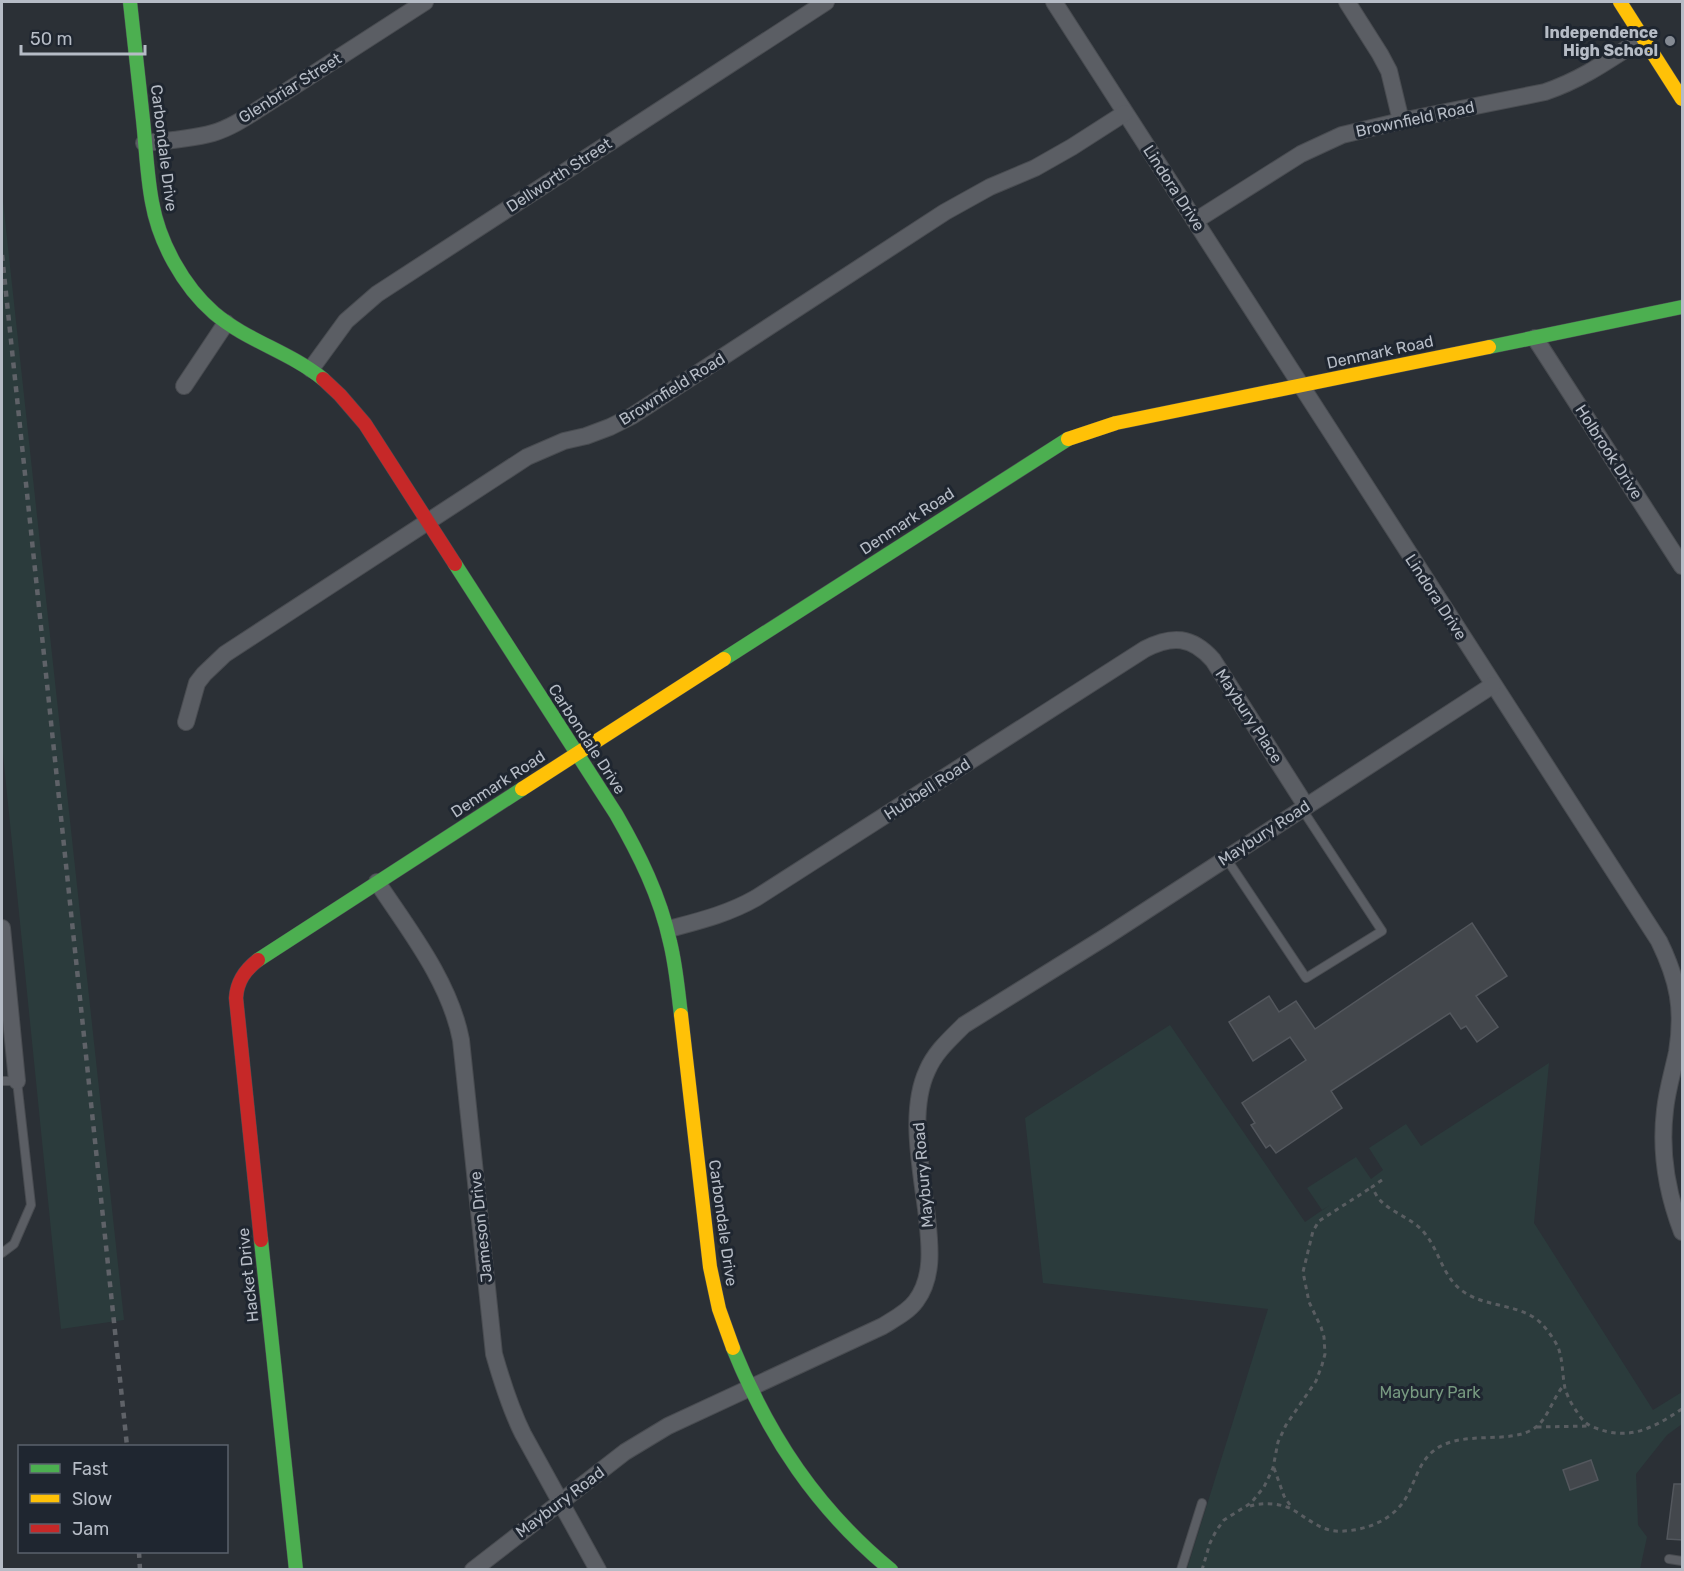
<svg xmlns="http://www.w3.org/2000/svg" width="1684" height="1571" viewBox="0 0 1684 1571" font-family="Rubik,sans-serif">
<style>
.green{fill:#2b3b3c}
.building{fill:#43474c;stroke:#53575d;stroke-width:1.5}
.lines{fill:none;stroke-linecap:round;stroke-linejoin:round}
.lane-casing{stroke:#494c51;stroke-width:10}
.street-casing{stroke:#494c51;stroke-width:18}
.fast-casing{stroke:#494c51;stroke-width:15}
.slow-casing{stroke:#494c51;stroke-width:15}
.jam-casing{stroke:#494c51;stroke-width:15}
.path{stroke:#595d61;stroke-width:3;stroke-dasharray:4.5 4.5;stroke-linecap:butt}
.lane{stroke:#5b5e64;stroke-width:8}
.street{stroke:#5b5e64;stroke-width:16}
.fast{stroke:#4caf50;stroke-width:14}
.slow{stroke:#ffc107;stroke-width:14}
.jam{stroke:#c62828;stroke-width:14}
.rail{stroke:#5f6268;stroke-width:4.5;stroke-dasharray:6 6;stroke-linecap:butt}
.poi-dot{fill:#858b94;stroke:#1f2630;stroke-width:2}
.labels{text-anchor:middle;dominant-baseline:central;stroke-width:6;stroke-linejoin:round;paint-order:stroke}
.poi-label{font-size:16px;font-weight:bold;fill:#b6bcc6;stroke:#1f2630;text-anchor:end}
.street-label{font-size:16px;fill:#b6bcc6;stroke:#1f2630}
.park-label{font-size:16px;fill:#779980;stroke:#1f2630}
</style>
<rect width="100%" height="100%" fill="#2b3036"/>
<g class="green">
<path d="M2,192L124,1320L61,1329L2,744Z"/>
<path d="M1170,1025L1305,1222L1330,1205L1322,1210L1307,1188L1356,1157L1371,1179L1383,1170L1369,1148L1406,1124L1421,1146L1549,1063L1534,1223L1653,1410L1682,1392V1424L1667,1435L1636,1474L1638,1525L1647,1537L1640,1569H1187L1268,1309L1043,1283L1025,1118Z"/>
</g>
<g class="building">
<path d="M1472,923L1507,976L1476,996L1498,1027L1477,1042L1466,1026L1461,1029L1450,1013L1331,1091L1342,1108L1276,1153L1270,1145L1266,1148L1251,1125L1255,1123L1242,1103L1306,1060L1290,1037L1253,1061L1229,1022L1269,996L1279,1012L1296,1001L1315,1029Z"/>
<path d="M1591,1460L1598,1480L1570,1490L1563,1470Z"/>
<path d="M1674,1484H1683V1540L1667,1539Z"/>
</g>
<g class="lines">
<defs>
<g id="lane">
<path d="M1226,858L1306,978L1382,931L1302,809"/>
<path d="M2,1081H17L31,1205L14,1244L2,1253"/>
<path d="M1669,1559L1682,1561"/>
<path d="M1181,1570L1202,1503"/>
</g>
<g id="street">
<path d="M1054,2L1659,941C1678,980 1684,1009 1677,1052C1673,1071 1667,1090 1665,1110C1660,1151 1667,1193 1682,1232"/>
<path d="M1347,2L1380,54L1389,71L1401,121"/>
<path d="M144,143C167,141 191,139 213,133C230,128 245,118 259,109L425,2"/>
<path d="M1195,221L1301,154L1342,135L1401,121L1545,92C1583,79 1609,60 1643,38"/>
<path d="M1535,338L1682,566"/>
<path d="M311,369L346,321L377,294L826,2"/>
<path d="M184,386L226,323"/>
<path d="M186,722L197,683L204,674L225,654L527,457L564,441L586,436L610,427L632,416L945,212L990,187L1035,168L1072,147L1125,113"/>
<path d="M377,882C409,930 450,982 461,1040L494,1354C502,1382 510,1408 523,1434L598,1570"/>
<path d="M2,928L17,1081"/>
<path d="M669,929C699,921 728,914 756,898L1145,649C1172,635 1192,636 1213,660L1306,806"/>
<path d="M473,1570L625,1452L668,1426L883,1326C894,1319 908,1312 916,1301C934,1277 930,1245 927,1217C922,1173 908,1112 927,1071C935,1052 950,1039 964,1025L1107,936L1493,685"/>
</g>
<g id="fast">
<path d="M130,2C134,41 139,81 143,120C146,148 147,176 152,202C159,242 183,286 214,313C247,341 290,352 323,379"/>
<path d="M1489,347L1682,307"/>
<path d="M455,564L616,814C639,854 660,896 670,942C676,966 678,991 681,1015"/>
<path d="M724,659L1068,439"/>
<path d="M258,960L522,789"/>
<path d="M261,1240L296,1570"/>
<path d="M733,1348C769,1437 817,1509 891,1570"/>
</g>
<g id="slow">
<path d="M1620,2L1682,99"/>
<path d="M1068,439L1116,423L1489,347"/>
<path d="M522,789L724,659"/>
<path d="M681,1015L710,1267L719,1309L733,1348"/>
</g>
<g id="jam">
<path d="M323,379L340,395L365,424L455,564"/>
<path d="M258,960C245,970 237,981 236,998L261,1240"/>
</g>
</defs>
<use href="#lane" class="lane-casing"/>
<use href="#street" class="street-casing"/>
<use href="#fast" class="fast-casing"/>
<use href="#slow" class="slow-casing"/>
<use href="#jam" class="jam-casing"/>
<g class="path">
<path d="M1382,1180L1372,1187C1374,1191 1376,1195 1379,1199C1392,1214 1414,1218 1426,1235C1441,1254 1443,1280 1467,1294C1491,1308 1522,1304 1542,1324C1548,1331 1554,1339 1558,1347C1563,1360 1562,1374 1565,1388C1567,1396 1572,1405 1577,1412C1581,1419 1586,1424 1593,1427C1629,1442 1653,1428 1682,1409"/>
<path d="M1537,1427L1590,1426"/>
<path d="M1274,1468L1284,1496L1292,1508"/>
<path d="M1250,1506C1263,1502 1283,1503 1295,1511C1311,1521 1324,1533 1344,1531C1367,1530 1391,1520 1404,1501C1414,1486 1417,1466 1431,1453C1459,1427 1510,1447 1536,1427C1548,1418 1554,1396 1564,1385"/>
<path d="M1202,1570L1210,1543L1216,1531L1224,1520L1251,1503L1264,1487L1273,1468L1278,1442L1286,1425L1316,1381L1322,1365L1325,1354L1324,1337L1321,1327L1309,1302L1303,1272L1313,1231L1319,1221L1372,1187"/>
</g>
<use href="#lane" class="lane"/>
<use href="#street" class="street"/>
<use href="#fast" class="fast"/>
<use href="#slow" class="slow"/>
<use href="#jam" class="jam"/>
<g class="rail">
<path d="M2,255L127,1446"/>
<path d="M139,1552L140,1570"/>
</g>
</g>
<circle class="poi-dot" cx="1670" cy="41" r="6"/>
<g class="labels">
<g class="poi-label">
<text x="1658" y="32">Independence<tspan x="1658" dy="18">High School</tspan></text>
</g>
<g class="street-label">
<text transform="translate(290 88) rotate(-32)">Glenbriar Street</text>
<text transform="translate(1415 119) rotate(-12)">Brownfield Road</text>
<text transform="translate(164 148) rotate(83)">Carbondale Drive</text>
<text transform="translate(559 175) rotate(-33)">Dellworth Street</text>
<text transform="translate(1174 188) rotate(57)">Lindora Drive</text>
<text transform="translate(1380 352) rotate(-12)">Denmark Road</text>
<text transform="translate(672 389) rotate(-32)">Brownfield Road</text>
<text transform="translate(1609 452) rotate(57)">Holbrook Drive</text>
<text transform="translate(907 521) rotate(-33)">Denmark Road</text>
<text transform="translate(1436 597) rotate(57)">Lindora Drive</text>
<text transform="translate(1249 716) rotate(57)">Maybury Place</text>
<text transform="translate(587 739) rotate(57)">Carbondale Drive</text>
<text transform="translate(498 784) rotate(-33)">Denmark Road</text>
<text transform="translate(927 789) rotate(-33)">Hubbell Road</text>
<text transform="translate(1264 833) rotate(-33)">Maybury Road</text>
<text transform="translate(923 1175) rotate(-95)">Maybury Road</text>
<text transform="translate(723 1223) rotate(82)">Carbondale Drive</text>
<text transform="translate(481 1227) rotate(-96)">Jameson Drive</text>
<text transform="translate(248 1275) rotate(-96)">Hacket Drive</text>
<text transform="translate(560 1502) rotate(-37)">Maybury Road</text>
</g>
<g class="park-label">
<text x="1430" y="1392">Maybury Park</text>
</g>
</g>
<rect width="1684" height="1571" fill="none" stroke="#b6bcc6" stroke-width="6"/>
<rect x="18" y="1445" width="210" height="108" fill="#1f2630" stroke="#5b626c" stroke-width="1.5"/>
<rect x="30" y="1464" width="30" height="9" fill="#4caf50" stroke="#5b626c" stroke-width="1.5"/>
<text x="72" y="1475" font-size="18" fill="#b6bcc6">Fast</text>
<rect x="30" y="1494" width="30" height="9" fill="#ffc107" stroke="#5b626c" stroke-width="1.5"/>
<text x="72" y="1505" font-size="18" fill="#b6bcc6">Slow</text>
<rect x="30" y="1524" width="30" height="9" fill="#c62828" stroke="#5b626c" stroke-width="1.5"/>
<text x="72" y="1535" font-size="18" fill="#b6bcc6">Jam</text>
<path d="M21 45v9h124v-9" fill="none" stroke="#b6bcc6" stroke-width="3"/>
<text x="30" y="45" font-size="18" fill="#b6bcc6" stroke="#1f2630" stroke-width="4.5" paint-order="stroke">50 m</text>
</svg>
